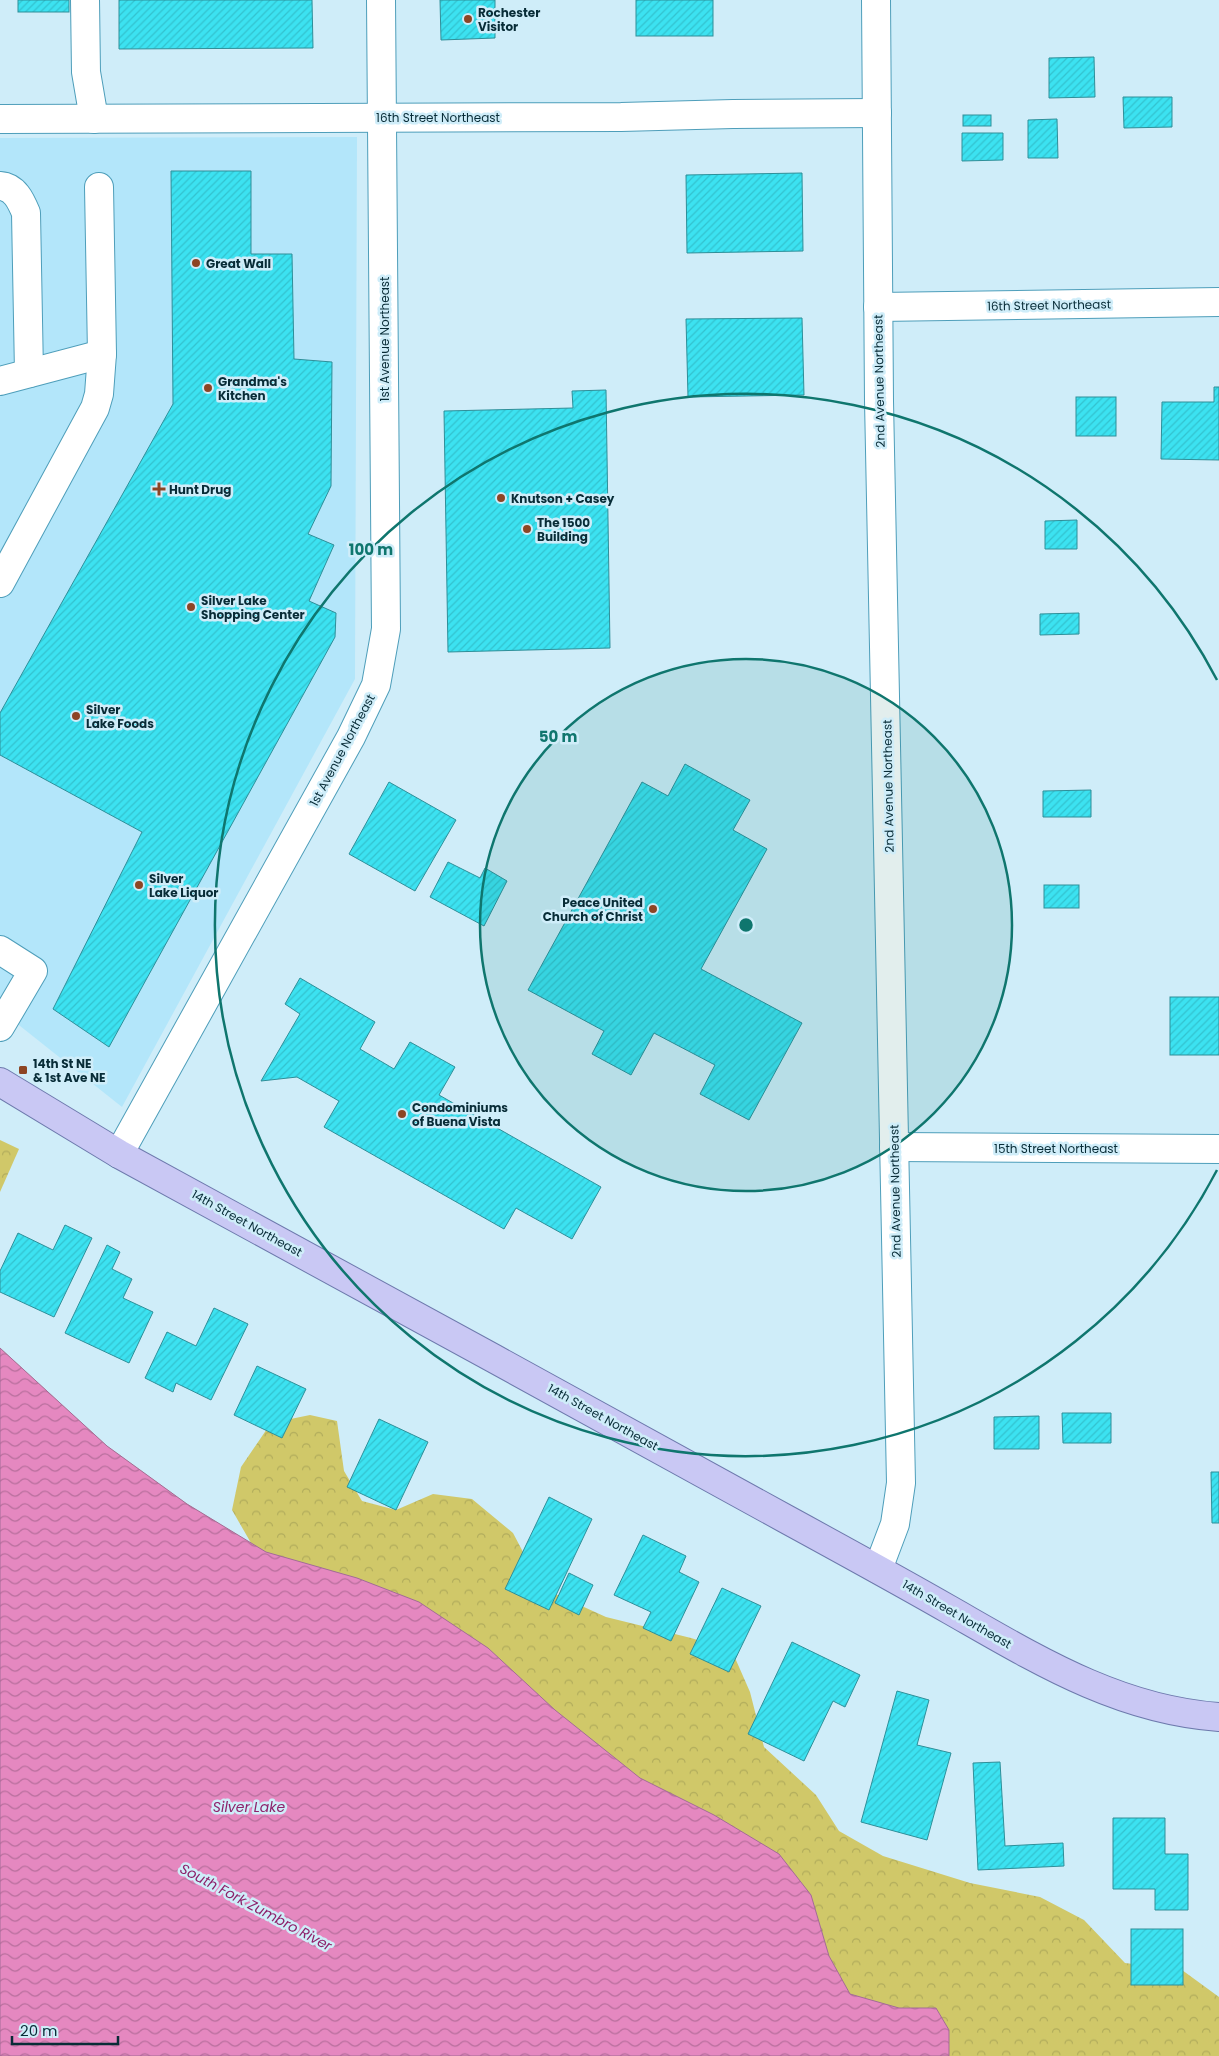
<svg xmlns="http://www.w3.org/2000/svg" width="1219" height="2056" viewBox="0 0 1219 2056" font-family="Poppins,sans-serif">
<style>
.built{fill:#b3e6fa}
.forest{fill:url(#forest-crowns)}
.water{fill:url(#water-waves);stroke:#a36c97}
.building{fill:url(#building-hatch);stroke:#2e8f99}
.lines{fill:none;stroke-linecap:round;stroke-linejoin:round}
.minor-casing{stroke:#4e9eba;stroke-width:30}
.major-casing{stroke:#6e7aad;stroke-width:30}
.minor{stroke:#fff;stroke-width:28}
.major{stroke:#c9c8f4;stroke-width:28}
.ring{fill:none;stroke:#0f766e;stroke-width:2.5}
.poi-dot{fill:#8d4524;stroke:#cfedf9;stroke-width:2}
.labels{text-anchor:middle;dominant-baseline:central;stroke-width:5;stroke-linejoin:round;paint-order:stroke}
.poi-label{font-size:12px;font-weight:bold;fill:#082c37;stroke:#cfedf9;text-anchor:start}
.street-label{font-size:12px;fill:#082c37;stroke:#cfedf9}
.water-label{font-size:14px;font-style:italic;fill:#8d216a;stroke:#cfedf9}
.centre{fill:#0f766e;stroke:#cfedf9;stroke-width:2.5}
.ring-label{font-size:15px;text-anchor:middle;font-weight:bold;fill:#0f766e;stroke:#cfedf9;stroke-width:5;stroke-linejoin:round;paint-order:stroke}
</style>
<defs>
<pattern id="forest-crowns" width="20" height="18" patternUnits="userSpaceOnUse" patternTransform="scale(1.25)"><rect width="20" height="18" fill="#d0c869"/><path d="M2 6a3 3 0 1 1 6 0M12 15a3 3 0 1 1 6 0" fill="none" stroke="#b1ac5c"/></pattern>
<pattern id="water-waves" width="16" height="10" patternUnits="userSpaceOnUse" patternTransform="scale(1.25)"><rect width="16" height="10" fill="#e588c0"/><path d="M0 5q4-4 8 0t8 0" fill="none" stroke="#b86f9d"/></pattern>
<pattern id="building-hatch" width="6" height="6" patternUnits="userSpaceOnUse" patternTransform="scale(1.25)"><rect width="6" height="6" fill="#3ce2f1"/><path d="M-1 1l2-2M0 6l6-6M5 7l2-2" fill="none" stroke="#33c2cf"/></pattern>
</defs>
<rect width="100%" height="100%" fill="#cfedf9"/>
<path class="built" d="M357,137L355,679L122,1107L0,1010V138Z"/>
<g class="forest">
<path d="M0,1140L19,1149L0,1192Z"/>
<path d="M0,1348L107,1446L187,1504L251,1543L232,1510L241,1467L271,1423L310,1415L337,1421L344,1471L362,1501L396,1510L433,1494L472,1499L513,1533L542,1588L606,1617L691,1638L732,1651L750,1692L764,1747L816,1795L839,1831L883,1856L970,1883L1040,1897L1084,1920L1125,1963L1182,1970L1219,1997V2056H0Z"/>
</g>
<path class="water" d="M0,1348L107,1446L187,1504L266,1552L357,1578L419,1602L488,1648L555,1710L640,1778L714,1815L779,1854L811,1895L829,1956L850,1994L899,2008H936L949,2030V2056H0Z"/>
<g class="building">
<rect x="18" y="0" width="51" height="12"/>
<path d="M119,0H312L313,48L119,49Z"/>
<path d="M440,0H495V38L441,40Z"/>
<rect x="636" y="0" width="77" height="36"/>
<path d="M1094,57L1095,97L1049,98V58Z"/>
<path d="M1123,97H1172V127L1124,128Z"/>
<rect x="963" y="115" width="28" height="11"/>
<path d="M1057,119L1058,158H1028V120Z"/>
<path d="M962,133H1003V160L962,161Z"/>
<path d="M171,171H251V254H292L294,359L332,362L331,486L308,534L334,545L309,601L336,613L335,637L109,1047L53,1009L142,832L0,755V713L173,404Z"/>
<path d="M802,173L803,251L687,253L686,175Z"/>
<path d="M802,318L804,395L688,397L686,319Z"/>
<path d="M1214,387H1219V460L1161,459L1162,402H1214Z"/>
<path d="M606,390L610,648L448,652L444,411L573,408L572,391Z"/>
<rect x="1076" y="397" width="40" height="39"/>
<path d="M1077,520V549H1045V521Z"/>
<path d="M1079,613V634L1040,635V614Z"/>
<path d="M685,764L750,800L733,830L767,849L701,969L802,1023L749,1120L700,1094L715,1065L654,1033L631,1075L592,1054L604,1031L528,990L642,782L668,796Z"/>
<path d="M389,782L456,820L415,891L349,854Z"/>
<path d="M1091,790V817H1043V791Z"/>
<path d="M448,862L480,878L485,868L507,881L484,926L430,897Z"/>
<rect x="1044" y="885" width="35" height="23"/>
<path d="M300,978L375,1022L360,1049L394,1069L410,1042L455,1067L439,1095L601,1187L572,1239L516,1208L504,1229L324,1127L339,1101L297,1077L261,1081L300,1014L285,1004Z"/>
<rect x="1170" y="997" width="49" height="58"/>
<path d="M65,1225L92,1238L54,1317L0,1292V1271L18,1233L53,1250Z"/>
<path d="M107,1245L120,1252L112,1269L132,1279L123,1298L153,1312L129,1363L65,1333Z"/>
<path d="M214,1308L248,1324L211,1400L176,1383L173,1392L145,1378L167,1332L196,1346Z"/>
<path d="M257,1366L306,1389L282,1438L234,1415Z"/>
<path d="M1062,1413H1111V1443H1063Z"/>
<path d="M1039,1416V1449H994V1417Z"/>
<path d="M379,1419L428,1442L396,1510L347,1487Z"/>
<path d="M1211,1472H1219V1523H1212Z"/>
<path d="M549,1497L592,1519L549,1610L505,1589Z"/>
<path d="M643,1535L686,1556L679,1572L699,1582L671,1641L643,1628L651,1612L614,1595Z"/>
<path d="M569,1573L593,1585L579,1615L555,1603Z"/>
<path d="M722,1588L761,1606L729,1672L690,1654Z"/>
<path d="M792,1642L860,1675L845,1707L833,1701L804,1761L748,1734Z"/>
<path d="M897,1691L929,1700L917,1745L951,1753L927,1840L861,1822Z"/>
<path d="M1000,1762L1005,1846L1063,1843L1064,1866L978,1870L973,1763Z"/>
<path d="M1113,1818H1165V1854H1188V1910H1155V1889H1113Z"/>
<rect x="1131" y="1929" width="52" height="56"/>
</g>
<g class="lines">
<defs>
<g id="minor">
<path d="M85,0L86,72L94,119"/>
<path d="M876,0L879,401L901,1483L895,1524L878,1569"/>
<path d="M0,119L621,117L733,114L877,113"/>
<path d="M0,186C15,187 21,201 26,213L29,373"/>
<path d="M878,307L1219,302"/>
<path d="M0,381L102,354"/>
<path d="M0,583L95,408L99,394L102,354L99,187"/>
<path d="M0,950L33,971L0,1027"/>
<path d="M894,1147L1219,1149"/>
<path d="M119,1154L351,737L376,685L386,629L381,0"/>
</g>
<path id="major" d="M0,1082L119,1154C342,1276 564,1396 786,1519C841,1549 896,1579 950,1610C1036,1659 1118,1710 1219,1717"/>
</defs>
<use href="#minor" class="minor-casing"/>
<use href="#major" class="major-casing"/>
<use href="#minor" class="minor"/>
<use href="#major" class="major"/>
</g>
<circle cx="746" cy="925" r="266" fill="#0f766e" fill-opacity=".12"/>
<g class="ring">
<circle cx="746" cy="925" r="266"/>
<path d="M1217 1170A531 531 0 1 1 1217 680"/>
</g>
<g class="poi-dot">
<circle cx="468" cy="19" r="5"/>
<circle cx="196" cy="263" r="5"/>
<circle cx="208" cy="388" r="5"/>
<path d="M156.5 481.5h5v5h5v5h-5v5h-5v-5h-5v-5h5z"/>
<circle cx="501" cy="498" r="5"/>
<circle cx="527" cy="529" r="5"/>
<circle cx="191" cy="607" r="5"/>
<circle cx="76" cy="716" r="5"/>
<circle cx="139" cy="885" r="5"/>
<circle cx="653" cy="909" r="5"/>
<rect x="18" y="1065" width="10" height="10" rx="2.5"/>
<circle cx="402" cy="1114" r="5"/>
</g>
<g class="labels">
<g class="poi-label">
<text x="478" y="12">Rochester<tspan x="478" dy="14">Visitor</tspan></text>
<text x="206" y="263">Great Wall</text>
<text x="218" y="381">Grandma's<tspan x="218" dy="14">Kitchen</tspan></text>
<text x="169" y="489">Hunt Drug</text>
<text x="511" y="498">Knutson + Casey</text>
<text x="537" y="522">The 1500<tspan x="537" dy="14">Building</tspan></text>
<text x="201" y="600">Silver Lake<tspan x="201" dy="14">Shopping Center</tspan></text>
<text x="86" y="709">Silver<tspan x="86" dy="14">Lake Foods</tspan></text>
<text x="149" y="878">Silver<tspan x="149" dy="14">Lake Liquor</tspan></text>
<text x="643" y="902" text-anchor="end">Peace United<tspan x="643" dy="14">Church of Christ</tspan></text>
<text x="33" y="1063">14th St NE<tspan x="33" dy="14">&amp; 1st Ave NE</tspan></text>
<text x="412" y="1107">Condominiums<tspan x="412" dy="14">of Buena Vista</tspan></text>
</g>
<g class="street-label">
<text x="438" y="117">16th Street Northeast</text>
<text transform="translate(1049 305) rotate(-1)">16th Street Northeast</text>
<text transform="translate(384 339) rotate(-90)">1st Avenue Northeast</text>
<text transform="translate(879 381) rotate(-91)">2nd Avenue Northeast</text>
<text transform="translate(342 750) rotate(-62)">1st Avenue Northeast</text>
<text transform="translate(888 786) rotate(-91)">2nd Avenue Northeast</text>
<text x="1056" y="1148">15th Street Northeast</text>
<text transform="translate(895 1191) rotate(-91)">2nd Avenue Northeast</text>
<text transform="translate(247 1223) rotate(29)">14th Street Northeast</text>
<text transform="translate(603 1417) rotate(29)">14th Street Northeast</text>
<text transform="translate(957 1614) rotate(30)">14th Street Northeast</text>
</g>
<g class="water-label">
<text x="249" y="1807">Silver Lake</text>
<text transform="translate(256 1907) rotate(28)">South Fork Zumbro River</text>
</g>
</g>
<circle cx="746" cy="925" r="8" class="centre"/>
<g class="ring-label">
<text x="371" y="555">100 m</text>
<text x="558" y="742">50 m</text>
</g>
<path d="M12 2036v8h106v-8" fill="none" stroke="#082c37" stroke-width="2.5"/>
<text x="20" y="2036" font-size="15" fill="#082c37" stroke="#cfedf9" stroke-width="4" paint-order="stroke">20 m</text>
</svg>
